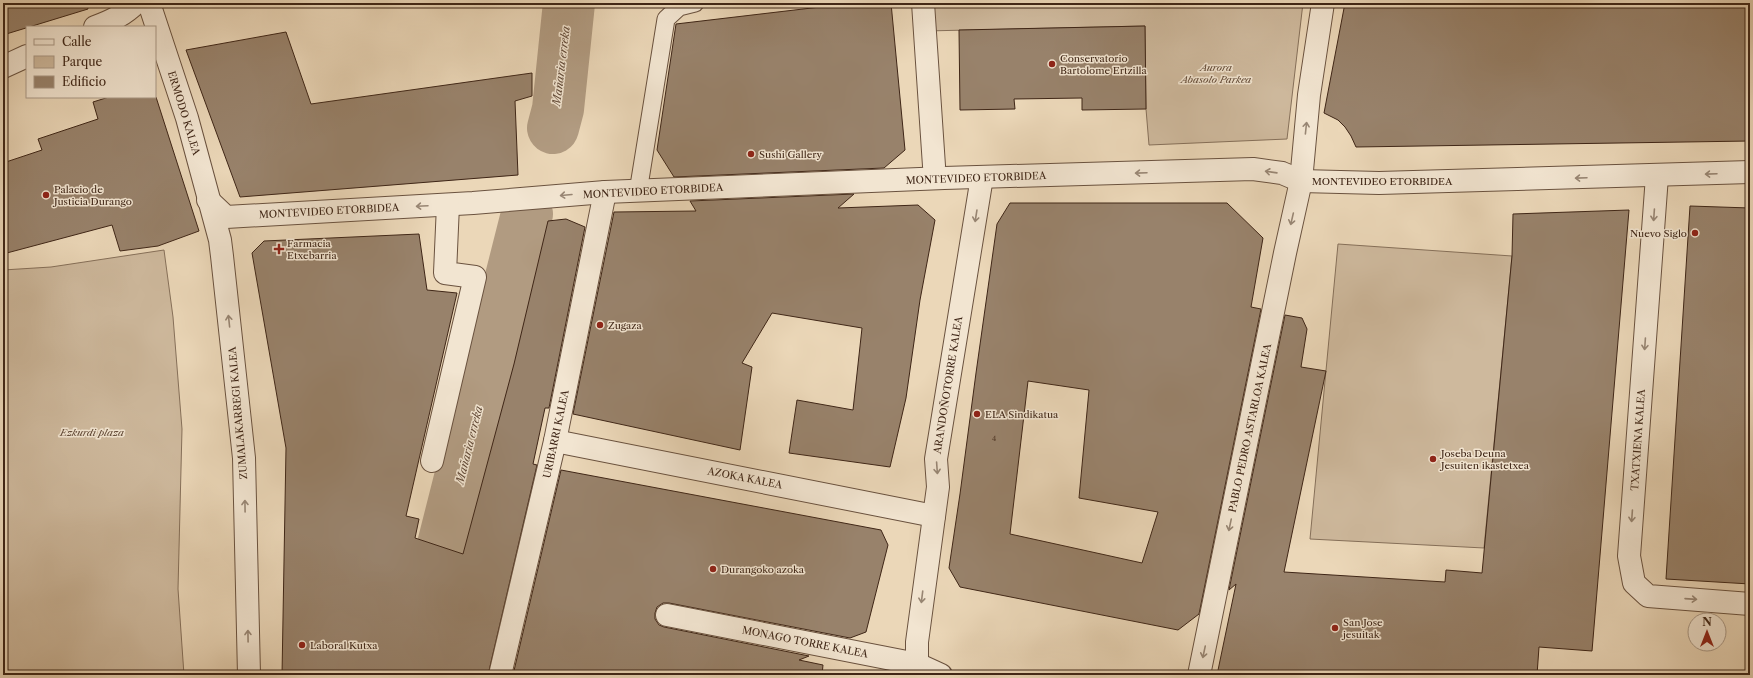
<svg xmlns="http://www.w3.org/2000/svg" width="1753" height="678" viewBox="0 0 1753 678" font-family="'Libre Caslon Text',serif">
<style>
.green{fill:#ceb99d;stroke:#86705a}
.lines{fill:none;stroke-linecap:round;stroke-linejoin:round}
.river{stroke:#b19b81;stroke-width:52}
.building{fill:#98826b;stroke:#3f2617;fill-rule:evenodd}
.lane-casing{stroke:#6a523f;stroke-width:19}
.street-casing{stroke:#6a523f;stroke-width:24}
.lane{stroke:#f2e5d1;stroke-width:17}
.street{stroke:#f2e5d1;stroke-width:22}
.oneway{stroke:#988674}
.poi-dot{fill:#8f2418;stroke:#f2e5d1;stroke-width:1.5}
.labels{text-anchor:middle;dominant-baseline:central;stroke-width:3;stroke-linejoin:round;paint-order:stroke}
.number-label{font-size:8px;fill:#553d2c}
.poi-label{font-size:10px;fill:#3f2617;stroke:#f2e5d1;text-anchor:start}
.park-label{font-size:10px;font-style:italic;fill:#634b38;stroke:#f2e5d1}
.street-label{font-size:10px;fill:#3f2617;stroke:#f2e5d1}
.water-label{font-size:11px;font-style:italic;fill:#614937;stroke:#f2e5d1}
</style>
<rect width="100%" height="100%" fill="#ebd7b8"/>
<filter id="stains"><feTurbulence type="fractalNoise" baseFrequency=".005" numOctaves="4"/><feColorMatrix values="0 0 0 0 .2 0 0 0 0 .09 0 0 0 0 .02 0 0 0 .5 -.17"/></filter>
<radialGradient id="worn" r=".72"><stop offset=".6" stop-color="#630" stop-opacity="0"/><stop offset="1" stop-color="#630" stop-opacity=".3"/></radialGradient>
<g class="green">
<path d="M923,3H1303L1287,139L1149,145L1146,109L1145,26L925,31Z"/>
<path d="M1338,244L1512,256L1484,548L1310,539Z"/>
<path d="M164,250L173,317L182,429L178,589L184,675H3V270L51,267Z"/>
</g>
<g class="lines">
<g class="river">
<path d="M553,128L558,109L569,3"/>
<path d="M410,675L527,214"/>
</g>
</g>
<g class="building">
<path d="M3,3H87L88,9L3,35Z"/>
<path d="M854,3H891L905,150L884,168L674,177L657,150L676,24Z"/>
<path d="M1345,3H1750V141L1356,147L1351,136L1345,127L1338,120L1324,113Z"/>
<path d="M1145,26L1146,109L1082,110V98L1014,99L1015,109L960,110L959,30Z"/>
<path d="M286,32L311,104L532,73V96L515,101L518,175L240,197L186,50Z"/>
<path d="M109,97H156L199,231L158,246L120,251L112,225L3,254V163L42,150L38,139L98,119L93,102Z"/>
<path d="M854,194L838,208L918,205L935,220L920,300L906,398L890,467L789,453L797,400L853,410L862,328L772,313L742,363L752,367L740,450L573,414L614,212L696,211L690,201Z"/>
<path d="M1010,203H1227L1263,238L1251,307L1261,309L1199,614L1178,630L960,587L949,568L960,494L976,373L997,224ZM1028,381L1089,390L1079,498L1158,512L1142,563L1010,534Z"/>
<path d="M1690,206L1750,208V584L1666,579Z"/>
<path d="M1629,210L1592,651L1539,647L1537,675H1217L1236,584L1229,590L1285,315L1302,318L1307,329L1301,367L1326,371L1284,572L1445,582L1446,570L1482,573L1512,256L1513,214Z"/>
<path d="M566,219L585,227L549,408H545L533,464L537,465L488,675H282L286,448L252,253L264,241L419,234L427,290L457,293L406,516L419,519L415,538L463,554L514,364L548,221Z"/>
<path d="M561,470L881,530L888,545L866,632L850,638L669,603H663L657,607L655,613V619L659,625L664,627L809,656L799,660L823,665L822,675H513Z"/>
</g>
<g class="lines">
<defs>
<path id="lane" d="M638,192L666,19L679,7L695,3"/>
<g id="street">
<path d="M149,3L187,118L220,240L222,256L244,458L249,675"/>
<path d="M923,3L934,166"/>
<path d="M95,27C111,21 124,15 136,3"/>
<path d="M3,67L27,56"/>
<path d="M1657,176L1629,556L1634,583L1648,596L1750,604"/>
<path d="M208,200L226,217L473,203L605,192L944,178L1253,169L1282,173L1301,181L1379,183L1750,172"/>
<path d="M555,441L934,516"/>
<path d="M432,461L475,277L445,273L448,205"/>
<path d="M667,615L917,664L941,675"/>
<path d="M917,664V642L938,487L936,459L982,177"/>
<path d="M500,675L555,441L605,192"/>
<path d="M1199,675L1285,253L1301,181L1309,95L1323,3"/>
</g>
</defs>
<use href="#lane" class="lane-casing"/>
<use href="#street" class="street-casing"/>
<use href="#lane" class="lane"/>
<use href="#street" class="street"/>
</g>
<defs><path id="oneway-shaft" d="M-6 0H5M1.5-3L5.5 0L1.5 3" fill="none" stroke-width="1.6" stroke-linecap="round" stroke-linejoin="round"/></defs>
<g class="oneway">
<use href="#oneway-shaft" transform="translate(1306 128) rotate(-84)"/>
<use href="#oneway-shaft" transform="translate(1271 172) rotate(-172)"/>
<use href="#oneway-shaft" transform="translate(1141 173) rotate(178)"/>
<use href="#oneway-shaft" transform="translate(1711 174) rotate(178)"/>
<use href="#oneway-shaft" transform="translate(1581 178) rotate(178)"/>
<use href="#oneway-shaft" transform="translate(566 195) rotate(175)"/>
<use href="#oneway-shaft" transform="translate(422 206) rotate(177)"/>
<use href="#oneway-shaft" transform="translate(1654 215) rotate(94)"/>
<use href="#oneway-shaft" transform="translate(976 216) rotate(99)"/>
<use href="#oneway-shaft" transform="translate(1292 219) rotate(103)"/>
<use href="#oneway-shaft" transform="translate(229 321) rotate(-96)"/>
<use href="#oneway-shaft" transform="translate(1645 344) rotate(94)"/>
<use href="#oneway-shaft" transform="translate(937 468) rotate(86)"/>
<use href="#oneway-shaft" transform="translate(245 506) rotate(-91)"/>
<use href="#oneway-shaft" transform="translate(1632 516) rotate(94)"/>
<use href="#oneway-shaft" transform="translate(1230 525) rotate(102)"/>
<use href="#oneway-shaft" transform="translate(922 597) rotate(97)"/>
<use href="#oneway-shaft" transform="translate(1691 599) rotate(4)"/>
<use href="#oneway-shaft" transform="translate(248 636) rotate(-91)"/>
<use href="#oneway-shaft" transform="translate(1204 652) rotate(102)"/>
</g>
<g class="poi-dot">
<circle cx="1052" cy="64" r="4"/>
<circle cx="751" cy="154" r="4"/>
<circle cx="46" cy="195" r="4"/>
<circle cx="1695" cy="233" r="4"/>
<path d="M277 243h4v4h4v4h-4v4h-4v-4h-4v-4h4z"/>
<circle cx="600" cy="325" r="4"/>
<circle cx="977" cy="414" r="4"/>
<circle cx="1433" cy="459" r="4"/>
<circle cx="713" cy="569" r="4"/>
<circle cx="1335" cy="628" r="4"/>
<circle cx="302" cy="645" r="4"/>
</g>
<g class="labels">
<g class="number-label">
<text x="994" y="438">4</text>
</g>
<g class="poi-label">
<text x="1060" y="58">Conservatorio<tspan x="1060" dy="12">Bartolome Ertzilla</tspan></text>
<text x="759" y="154">Sushi Gallery</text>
<text x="54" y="189">Palacio de<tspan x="54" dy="12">Justicia Durango</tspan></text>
<text x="1687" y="233" text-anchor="end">Nuevo Siglo</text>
<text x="287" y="243">Farmacia<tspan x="287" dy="12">Etxebarria</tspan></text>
<text x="608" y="325">Zugaza</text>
<text x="985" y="414">ELA Sindikatua</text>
<text x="1441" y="453">Joseba Deuna<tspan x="1441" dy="12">Jesuiten ikastetxea</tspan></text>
<text x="721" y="569">Durangoko azoka</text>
<text x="1343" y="622">San Jose<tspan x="1343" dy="12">jesuitak</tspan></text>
<text x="310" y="645">Laboral Kutxa</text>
</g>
<g class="park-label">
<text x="1216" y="67">Aurora<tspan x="1216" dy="12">Abasolo Parkea</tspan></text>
<text x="92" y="432">Ezkurdi plaza</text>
</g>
<g class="street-label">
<text transform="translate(184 113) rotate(73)">ERMODO KALEA</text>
<text transform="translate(976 178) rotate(-2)">MONTEVIDEO ETORBIDEA</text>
<text x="1382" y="181">MONTEVIDEO ETORBIDEA</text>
<text transform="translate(653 191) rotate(-3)">MONTEVIDEO ETORBIDEA</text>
<text transform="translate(329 211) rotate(-3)">MONTEVIDEO ETORBIDEA</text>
<text transform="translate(948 385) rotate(-81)">ARANDOÑOTORRE KALEA</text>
<text transform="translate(238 413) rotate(-95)">ZUMALAKARREGI KALEA</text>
<text transform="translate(1250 428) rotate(-78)">PABLO PEDRO ASTARLOA KALEA</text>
<text transform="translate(556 434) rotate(-78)">URIBARRI KALEA</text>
<text transform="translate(1638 440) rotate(-86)">TXATXIENA KALEA</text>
<text transform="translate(745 478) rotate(11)">AZOKA KALEA</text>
<text transform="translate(805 642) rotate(11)">MONAGO TORRE KALEA</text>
</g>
<g class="water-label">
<text transform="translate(561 66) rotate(-83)">Mañaria erreka</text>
<text transform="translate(469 445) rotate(-76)">Mañaria erreka</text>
</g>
</g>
<rect width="1753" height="678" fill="none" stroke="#ebd7b8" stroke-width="16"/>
<rect x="4" y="4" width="1745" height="670" fill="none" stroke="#3f2617" stroke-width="2"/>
<rect x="8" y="8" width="1737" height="662" fill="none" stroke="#3f2617"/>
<rect x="26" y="26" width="130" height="72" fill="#f2e5d1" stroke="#aa9987"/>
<rect x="34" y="39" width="20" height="6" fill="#f2e5d1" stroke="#aa9987"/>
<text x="62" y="46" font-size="12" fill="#3f2617">Calle</text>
<rect x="34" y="56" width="20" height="12" fill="#ceb99d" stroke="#aa9987"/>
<text x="62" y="66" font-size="12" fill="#3f2617">Parque</text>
<rect x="34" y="76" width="20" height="12" fill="#98826b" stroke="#aa9987"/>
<text x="62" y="86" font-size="12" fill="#3f2617">Edificio</text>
<g transform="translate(1707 632)"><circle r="19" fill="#f2e5d1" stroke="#aa9987"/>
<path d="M0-3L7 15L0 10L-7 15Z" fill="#8f2418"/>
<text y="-6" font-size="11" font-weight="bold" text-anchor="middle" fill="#3f2617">N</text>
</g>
<rect width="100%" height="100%" filter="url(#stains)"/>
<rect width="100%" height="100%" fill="url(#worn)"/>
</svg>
